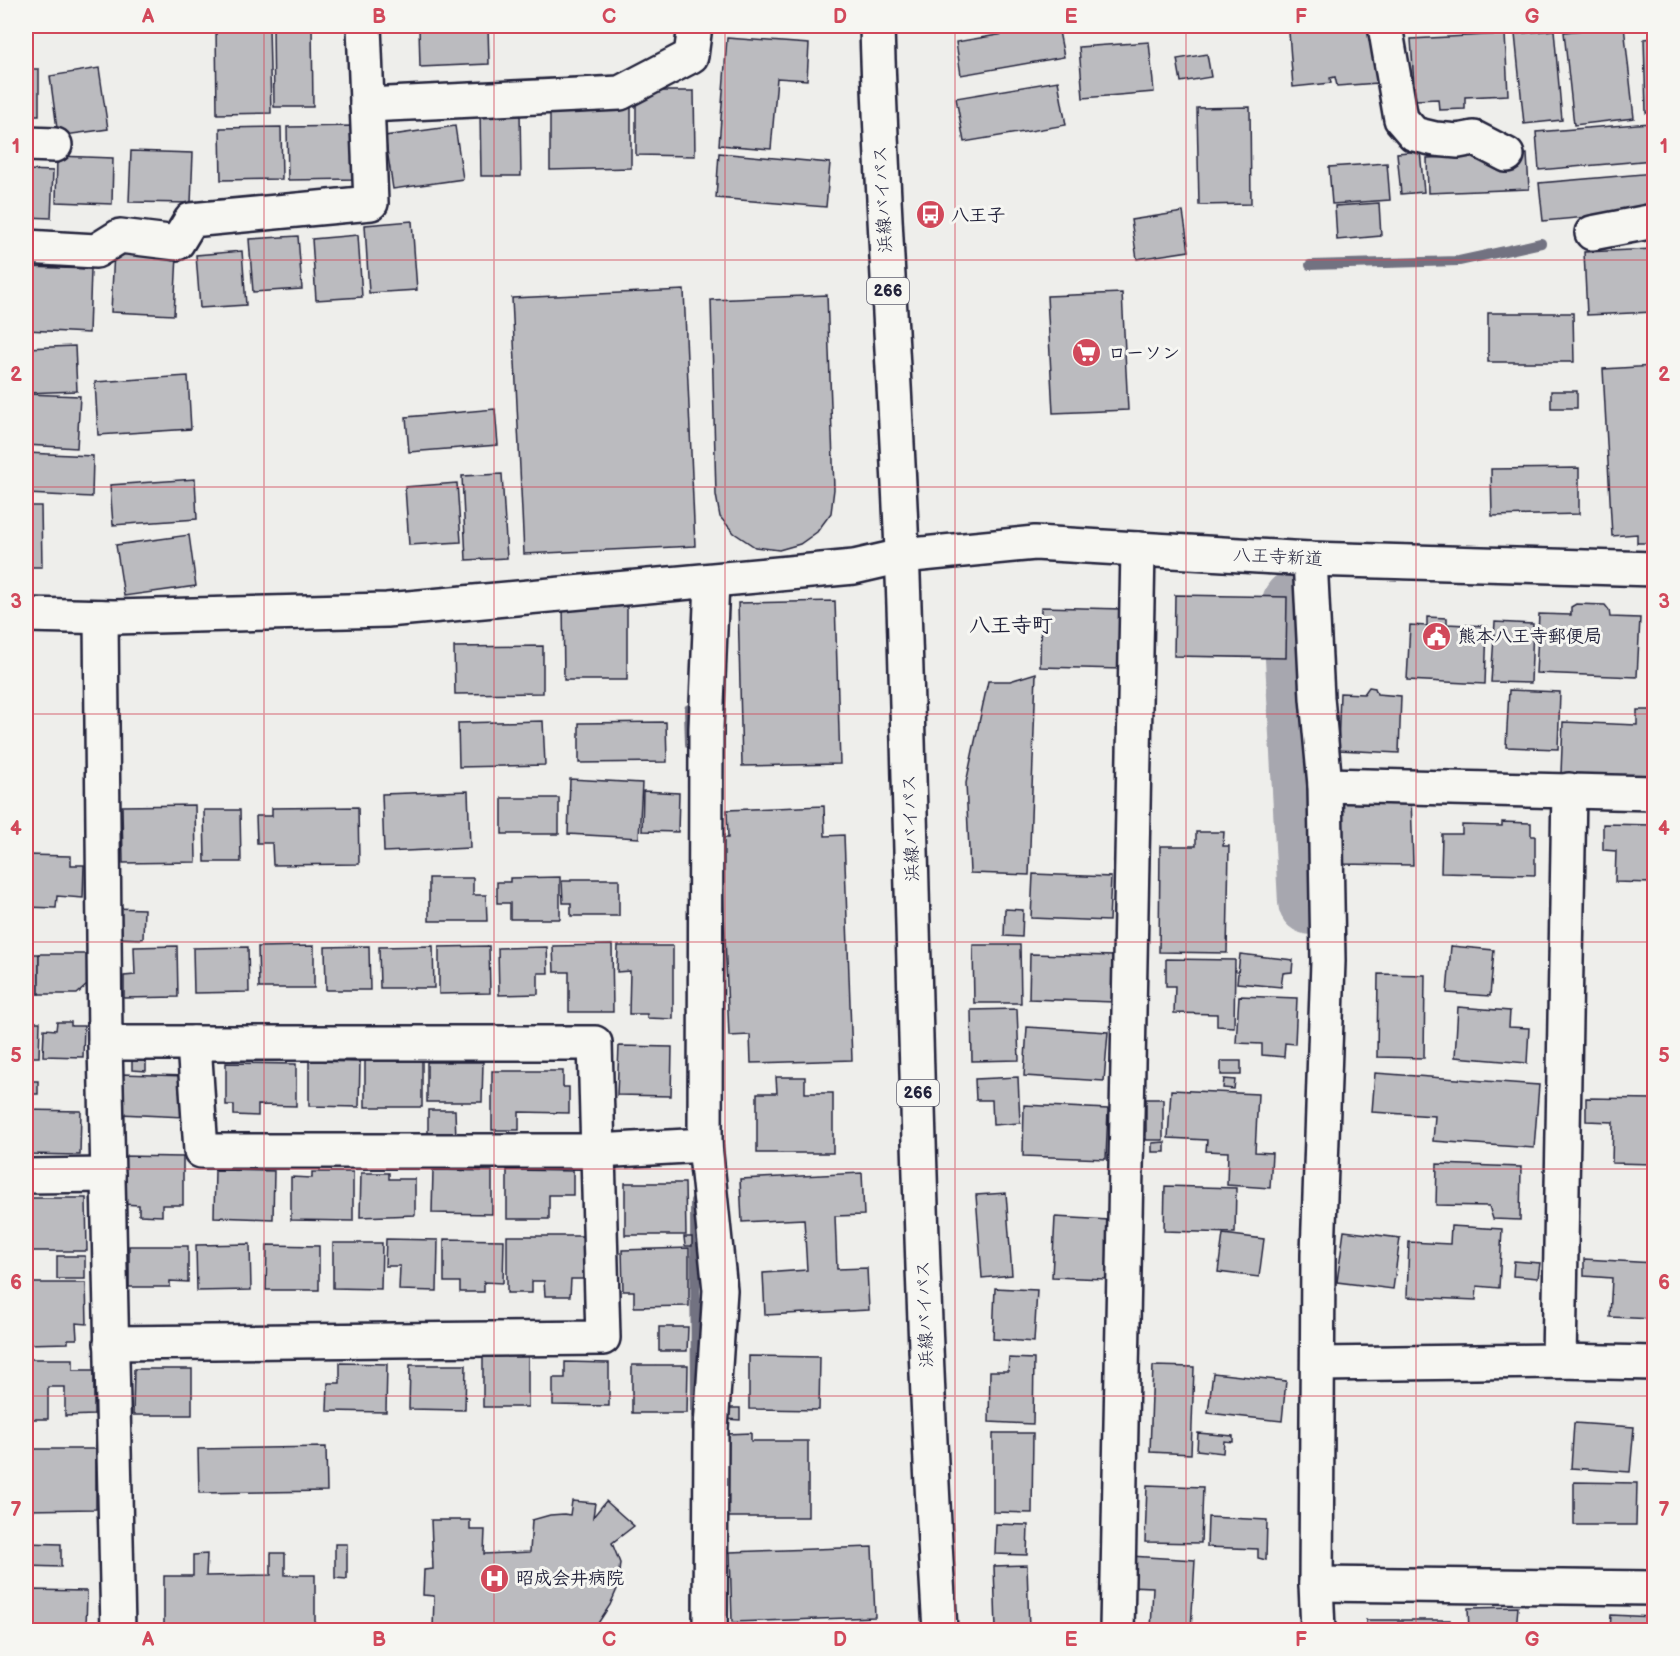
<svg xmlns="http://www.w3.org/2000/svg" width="1680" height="1656" viewBox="0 0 1680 1656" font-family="'Balsamiq Sans','Klee One',sans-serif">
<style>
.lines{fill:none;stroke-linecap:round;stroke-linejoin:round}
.stream{stroke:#727281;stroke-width:10}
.river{stroke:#a7a7af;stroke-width:66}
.building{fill:#bbbbbf;stroke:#22223b;stroke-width:1.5}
.minor-casing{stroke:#22223b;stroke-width:38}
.tertiary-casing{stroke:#22223b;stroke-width:38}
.trunk-casing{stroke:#22223b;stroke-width:38}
.minor{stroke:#f6f6f2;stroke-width:33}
.tertiary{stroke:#f6f6f2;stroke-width:33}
.trunk{stroke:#f6f6f2;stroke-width:33}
.grid{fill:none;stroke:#d1495b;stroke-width:1.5;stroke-opacity:0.55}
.labels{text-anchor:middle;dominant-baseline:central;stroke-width:6;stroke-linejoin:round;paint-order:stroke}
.shield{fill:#f6f6f2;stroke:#626272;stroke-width:1.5}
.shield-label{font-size:16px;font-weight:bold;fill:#22223b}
.street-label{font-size:18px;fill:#22223b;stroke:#f6f6f2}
.poi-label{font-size:18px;font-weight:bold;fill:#22223b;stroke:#f6f6f2;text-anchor:start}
.quarter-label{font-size:21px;font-weight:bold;fill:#22223b;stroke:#f6f6f2}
.neatline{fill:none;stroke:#d1495b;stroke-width:2}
.grid-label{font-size:20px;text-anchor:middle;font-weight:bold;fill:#d1495b}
</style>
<rect width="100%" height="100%" fill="#eeeeeb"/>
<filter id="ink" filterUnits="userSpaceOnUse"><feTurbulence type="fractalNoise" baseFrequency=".0167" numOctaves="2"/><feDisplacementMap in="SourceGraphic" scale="12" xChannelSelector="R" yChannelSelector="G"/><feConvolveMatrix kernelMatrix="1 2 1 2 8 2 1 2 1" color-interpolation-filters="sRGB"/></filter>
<g filter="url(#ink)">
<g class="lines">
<g class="stream">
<path d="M1310,265L1459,261L1541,243"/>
<path d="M689,709L690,744"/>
<path d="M695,1201L696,1428"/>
</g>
<path class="river" d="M1295,603L1311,902"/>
</g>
<g class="building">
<path d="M216,26H269L271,113L217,114Z"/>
<path d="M273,26H312L313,107H274Z"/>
<path d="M419,26H488L489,64L420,67Z"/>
<path d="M1051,26H1058L1064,57L961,75L956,42Z"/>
<path d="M1115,26H1150V29L1116,32Z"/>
<path d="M1315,26H1373L1378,83L1337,86L1335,77L1330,78L1331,83L1293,87L1289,32L1315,30Z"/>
<path d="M1624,26L1634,118L1574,125L1564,32Z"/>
<path d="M1554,30L1562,120L1524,124L1515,34Z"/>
<path d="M1505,34L1508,95L1465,97V109L1439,110L1438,99L1415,100L1411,39Z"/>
<path d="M727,38L809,44L807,80L777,78L771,149L719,145Z"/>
<path d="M1654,38V113H1646L1644,39Z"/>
<path d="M1149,42L1154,92L1083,98L1079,47Z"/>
<path d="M1207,54L1211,77L1181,82L1177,59Z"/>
<path d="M99,68L108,129L58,136L50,76Z"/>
<rect x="26" y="69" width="13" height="46"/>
<path d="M1058,81L1066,125L964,142L956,98Z"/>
<path d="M636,91H694L695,156L636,155Z"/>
<path d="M631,107V168L550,170V108Z"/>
<path d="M1250,107L1251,204L1199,205L1197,108Z"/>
<path d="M480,111H520L521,176H481Z"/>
<path d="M1650,123L1653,160L1539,170L1536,132Z"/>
<path d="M356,126L357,179L288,180L287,127Z"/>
<path d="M455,126L463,179L393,189L385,136Z"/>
<path d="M281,127L282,179L221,180L220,128Z"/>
<path d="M131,151L193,153L191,203L129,202Z"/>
<path d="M1420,151L1424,192L1401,194L1397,153Z"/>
<path d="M719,153L830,163L826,207L716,198Z"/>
<path d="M1527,154L1529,189L1428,193L1427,158Z"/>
<path d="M57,156L113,158L112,204L56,202Z"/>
<path d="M1387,163L1390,200L1332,204L1329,167Z"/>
<path d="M26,170L53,171L51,218L26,217Z"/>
<path d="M1654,173V211L1543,221L1539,183Z"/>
<path d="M1379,203L1381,236L1337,240L1335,206Z"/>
<path d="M1183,212L1189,251L1137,259L1131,220Z"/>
<path d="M412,221L417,290L369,293L365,225Z"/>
<path d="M358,235L362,297L316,300L312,239Z"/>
<path d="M298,236L302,289L253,292L249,239Z"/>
<path d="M1654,249V312L1587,315L1584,252Z"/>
<path d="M114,251L177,254L174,315L111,312Z"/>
<path d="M242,251L246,305L200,308L196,255Z"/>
<path d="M26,267L91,269L89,333L26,330Z"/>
<path d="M684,290L695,546L524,554L512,298Z"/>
<path d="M1122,293L1128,410L1053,413L1047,296Z"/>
<path d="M827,295L834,489L831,513L817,532L800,544L779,550L755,547L734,533L720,517L716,495L711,300Z"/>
<path d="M1488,313H1573L1574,362H1488Z"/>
<path d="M75,346L77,391L26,393V348Z"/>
<path d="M1654,366V543H1637V534L1612,536L1603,369Z"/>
<path d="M188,376L191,429L98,435L95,382Z"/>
<rect x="1551" y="391" width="26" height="17"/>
<path d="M26,394L80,396L77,448L26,445Z"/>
<path d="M495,409L498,445L409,452L406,417Z"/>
<path d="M26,453L93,456L92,497L26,494Z"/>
<path d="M1579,468V514L1492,516L1491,469Z"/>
<path d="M502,474L507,558L466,560L462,476Z"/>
<path d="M195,479L197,519L113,525L110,485Z"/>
<path d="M457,483L461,542L409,545L405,487Z"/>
<path d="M26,506H41L42,567H26Z"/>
<path d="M189,535L196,586L124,596L116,545Z"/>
<path d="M1175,595L1287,597L1286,658L1174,656Z"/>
<path d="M627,601V680H564L563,602Z"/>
<path d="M835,601L840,764L742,766L738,603Z"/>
<path d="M1576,604L1605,605L1609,610L1610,617L1640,618L1637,677L1536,673L1539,614L1571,615V607Z"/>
<path d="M1041,607L1123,609L1122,669L1040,667Z"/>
<path d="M1427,617L1447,618V624L1487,626L1485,684L1407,680L1410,625L1427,626Z"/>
<path d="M1495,622L1533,624L1531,683L1491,682Z"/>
<path d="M543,646V693L455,694L454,647Z"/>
<path d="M1036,673L1029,875L970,873L966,783L988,681H1010Z"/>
<path d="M1369,687L1375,688L1377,694L1401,696L1399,753L1338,750L1340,693L1364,694Z"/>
<path d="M1509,690L1560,692L1558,749L1506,747Z"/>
<path d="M1637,710H1652L1651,733H1654L1653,776L1561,773L1563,722L1637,725Z"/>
<path d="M543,721L545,765L459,767L458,723Z"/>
<path d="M666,722L667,762L579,763V723Z"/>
<path d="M570,779L642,783L639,838L568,834Z"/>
<path d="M468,791L470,848L384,852L382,794Z"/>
<path d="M643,791L679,793L678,832L642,831Z"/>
<path d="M1341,793L1411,795L1413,865L1338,864Z"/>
<rect x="502" y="798" width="57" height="36"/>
<path d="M195,805L196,862L123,863L122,806Z"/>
<path d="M824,806L825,836L844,835L852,1060L751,1063L750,1035L729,1036L721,838H728L727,810Z"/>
<path d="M358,807L359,864L273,865L272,843H257L256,816H272V808Z"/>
<path d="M204,810H240L241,862H205Z"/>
<path d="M1502,822L1531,823V836H1535V875L1441,873L1442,834H1462V825L1502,826Z"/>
<path d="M1603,824L1654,825V883L1615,882L1616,851L1603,850Z"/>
<path d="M1196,832H1224L1223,846H1229L1227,953L1159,952L1160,846H1196Z"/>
<path d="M26,855L71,856V865H84L83,898L57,896L56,908L26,907Z"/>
<path d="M1033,874L1111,877L1109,921L1031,918Z"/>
<path d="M560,877V919H510V903H497V882H510V878Z"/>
<path d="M429,878H473V895H486L487,921H429Z"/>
<path d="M571,879H619V916H571V903H563L562,881H571Z"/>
<path d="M113,908L144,909L143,939L112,938Z"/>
<path d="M1005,909L1023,910L1022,937L1004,936Z"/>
<path d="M612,945L613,1012H569V972H554L553,946Z"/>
<path d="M973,945H1020L1021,1003H974Z"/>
<path d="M177,946L178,997L124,998V976L135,975L134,947Z"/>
<path d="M314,946V988H259L258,947Z"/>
<path d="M369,946L370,990H326L325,947Z"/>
<path d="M433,946L434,988H380L379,947Z"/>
<path d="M489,946L490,993L439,994V947Z"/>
<path d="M618,946H673V1019L647,1018V1014H629L630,971L617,972Z"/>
<path d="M1451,946L1494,950L1490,996L1447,993Z"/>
<path d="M248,947L249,992L194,993L193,948Z"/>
<path d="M547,947L548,973H538V994L499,995L498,948Z"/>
<rect x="26" y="954" width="13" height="40"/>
<path d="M39,954H88L87,985L77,994H39Z"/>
<path d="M1030,954L1115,956L1114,1002L1029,999Z"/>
<path d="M1240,954L1293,960L1292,972L1283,973L1281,987L1237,983Z"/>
<path d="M1166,959L1235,960L1234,1027L1217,1026V1014L1174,1013L1175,986H1166Z"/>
<path d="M1378,974L1425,975L1424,1058L1377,1057Z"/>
<path d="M1239,996L1297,998L1295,1044L1285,1043L1284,1057L1262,1055V1044L1236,1043Z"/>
<path d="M1458,1007L1510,1011L1509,1027L1529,1028L1527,1063L1455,1057Z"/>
<path d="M1017,1009L1019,1060L972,1061L971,1010Z"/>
<path d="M26,1022H40L39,1057H26Z"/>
<path d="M57,1022H71V1026H84L83,1057L43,1056L44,1029L56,1030Z"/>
<path d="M1027,1027L1108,1032L1104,1081L1024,1076Z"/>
<path d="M619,1046L672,1047L671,1096L617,1095Z"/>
<rect x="365" y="1059" width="57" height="48"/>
<path d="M132,1060H146V1071L132,1070Z"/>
<path d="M309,1061L360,1062L359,1107L309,1106Z"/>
<rect x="1221" y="1061" width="20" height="14"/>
<path d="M427,1062H483L482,1102H427Z"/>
<path d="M226,1063L296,1064V1106L258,1105V1116L234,1115V1105H226Z"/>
<path d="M492,1071H563V1087H569V1113L519,1112V1130H492Z"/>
<path d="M1375,1073L1539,1085L1534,1148L1433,1141L1435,1116L1372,1112Z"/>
<path d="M122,1074L186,1076L184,1117L120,1114Z"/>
<path d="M776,1077H805V1093H833V1153H757V1093H777Z"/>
<path d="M1018,1077L1020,1123L993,1125L992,1100H976L975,1079Z"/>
<path d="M1224,1079L1235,1080L1234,1089L1223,1088Z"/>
<rect x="26" y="1081" width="12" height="13"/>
<path d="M1171,1090L1258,1094L1255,1152L1272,1153L1270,1188L1227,1185L1228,1152L1206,1151L1207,1140L1168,1138Z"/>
<path d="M1586,1098L1654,1099V1164L1612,1163L1613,1122L1586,1121Z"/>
<rect x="1146" y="1099" width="17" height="41"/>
<path d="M1024,1105L1108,1109L1106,1159L1023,1156Z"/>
<path d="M26,1110L81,1111L80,1155L26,1154Z"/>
<path d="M428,1110H455L456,1140L428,1141Z"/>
<path d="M1165,1142V1152H1152V1143Z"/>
<path d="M121,1156L183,1157V1205H162V1216L139,1215V1205L121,1204Z"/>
<path d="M1437,1164L1521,1167L1520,1220L1493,1219L1489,1206L1436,1205Z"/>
<path d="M215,1170L274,1171L273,1219L214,1217Z"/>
<path d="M433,1170L492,1171V1214L432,1213Z"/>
<path d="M507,1170L573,1171V1195H549V1219H507Z"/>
<path d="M312,1172H353V1221L291,1220V1177L312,1178Z"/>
<path d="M361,1173H389V1179H415V1215L360,1217Z"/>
<path d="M862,1173L864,1215L835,1216L837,1269L867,1268L869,1310L765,1315L763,1273L807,1270L804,1219L742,1222L740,1179Z"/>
<path d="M625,1183H685L686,1235H625Z"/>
<path d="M1165,1186L1236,1188L1235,1233L1164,1231Z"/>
<path d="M1006,1193L1012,1275L982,1278L976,1195Z"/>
<path d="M26,1198H86L87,1251H26Z"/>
<path d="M1055,1217L1109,1220L1106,1279L1052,1277Z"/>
<path d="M1451,1226L1502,1229L1499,1288L1477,1286L1476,1300L1407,1297L1409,1242L1450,1244Z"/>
<path d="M1344,1231L1400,1238L1393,1289L1337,1282Z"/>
<path d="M1223,1234L1264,1239L1259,1277L1218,1272Z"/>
<path d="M507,1236H586L585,1279H571L570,1296H545L544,1281H532V1293H507Z"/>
<path d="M684,1237H692V1246H685Z"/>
<path d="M386,1239L438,1240L437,1291L399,1290L400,1266H385Z"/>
<path d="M444,1239L504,1240L503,1283L484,1282V1292H460V1282H444Z"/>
<path d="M333,1243H382L381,1289L333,1288Z"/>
<path d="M250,1244L251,1290L197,1291L196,1245Z"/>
<path d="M267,1245L319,1246V1290H266Z"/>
<path d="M129,1246H188V1282L170,1281V1287H129Z"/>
<path d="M689,1248V1306L634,1307V1291H623L622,1250Z"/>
<rect x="57" y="1256" width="28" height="23"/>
<path d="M1584,1259L1654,1263V1319L1610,1317L1612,1278L1584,1276Z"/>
<path d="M1514,1261L1540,1263L1538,1278L1513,1276Z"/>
<path d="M26,1283H86L87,1324L76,1323L77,1339H68V1343L26,1344Z"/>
<path d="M995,1288L1037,1290L1034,1342L993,1339Z"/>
<path d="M659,1327H688L687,1351H659Z"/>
<rect x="483" y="1351" width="45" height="56"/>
<path d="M749,1356L820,1357L819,1410L749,1409Z"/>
<path d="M1009,1358L1034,1359L1033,1424L989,1422L990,1371H1008Z"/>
<path d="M26,1359H73V1370H94V1415L65,1416V1387H48V1419H26Z"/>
<path d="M565,1362L609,1363V1406L553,1405V1378H565Z"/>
<path d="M340,1363L387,1364L386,1412L327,1411L328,1383H340Z"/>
<path d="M410,1365H466L465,1410L409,1409Z"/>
<path d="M632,1365H688L687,1413H632Z"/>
<path d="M1153,1366L1194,1367L1191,1454L1150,1452Z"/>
<path d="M134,1369H192V1415H133Z"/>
<path d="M1213,1373L1286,1381L1282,1421L1208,1413Z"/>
<path d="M1654,1400V1451H1652Z"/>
<path d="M725,1408H740V1420L725,1419Z"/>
<path d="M1574,1423L1634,1427L1630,1472L1571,1468Z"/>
<path d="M751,1433V1441H808V1517H725L726,1434Z"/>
<path d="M993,1433H1033L1032,1513L993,1512Z"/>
<path d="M1198,1433L1233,1436V1442L1224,1441L1223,1453L1197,1450Z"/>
<path d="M326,1447L327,1491L199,1493L198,1449Z"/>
<path d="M26,1449H96V1509L26,1510Z"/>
<path d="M1574,1482L1637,1483L1636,1525H1574Z"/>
<path d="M1147,1485L1203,1487L1201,1543L1145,1542Z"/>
<path d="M1654,1496V1537L1651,1538L1649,1497Z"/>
<path d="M572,1501L595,1503L593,1517L606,1501L634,1526L612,1543L620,1563L617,1589L610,1605L595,1628L433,1630L434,1596L423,1595L424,1570L433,1569L431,1520H470V1530H485L484,1554L530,1552L532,1520L550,1515L564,1514L570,1515Z"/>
<path d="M1208,1517L1267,1520L1266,1560L1258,1558V1549L1207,1547Z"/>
<path d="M996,1524L1028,1525L1027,1555L995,1554Z"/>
<path d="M26,1543L61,1544V1567L26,1566Z"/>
<path d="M335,1544H347V1579L335,1578Z"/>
<path d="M872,1547L875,1617L732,1622L730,1552Z"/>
<path d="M271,1553H285V1575H315V1630H164V1576H193V1555L207,1554L206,1576L271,1575Z"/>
<path d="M1130,1556L1195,1560L1191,1630H1151L1153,1587L1128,1586Z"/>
<path d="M1027,1565L1029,1630H996L994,1566Z"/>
<path d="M29,1590L87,1591L86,1629L28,1628Z"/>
<path d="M1518,1607L1516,1630H1469L1468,1608Z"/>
<path d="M1611,1615L1654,1617V1630H1610Z"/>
<rect x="1366" y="1620" width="84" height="10"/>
</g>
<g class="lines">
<defs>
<g id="minor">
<path d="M1385,26L1401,119L1414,134L1435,139L1458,141L1474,138L1507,155"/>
<path d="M367,105L620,93L691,56L695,26"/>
<path d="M26,144L55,145"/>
<path d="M1592,233L1654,221"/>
<path d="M26,247L96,251L120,236L177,243L191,220L371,203L364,26"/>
<path d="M1310,559L1317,698L1325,785L1328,961L1318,1255L1316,1584L1318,1630"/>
<path d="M26,615L114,617L387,610L854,567L902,556"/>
<path d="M101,617L105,1043L118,1630"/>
<path d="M1325,785L1654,793"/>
<path d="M105,1043H595L603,1338L111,1343"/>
<path d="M194,1043L201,1151H598L705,1145"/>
<path d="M26,1176L108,1175"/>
<path d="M1559,1361L1569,790"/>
<path d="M1319,1364L1559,1361L1654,1363"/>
<path d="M1316,1584L1654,1588"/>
<path d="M710,1630L711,1428L720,1290L705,1145L706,728L712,581"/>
<path d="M1117,1630L1138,549"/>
</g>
<path id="tertiary" d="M902,556L1035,543L1310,559L1654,569"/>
<path id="trunk" d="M877,26C882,219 898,412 904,606C915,947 919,1289 940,1630"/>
</defs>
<use href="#minor" class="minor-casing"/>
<use href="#tertiary" class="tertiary-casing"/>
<use href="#trunk" class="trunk-casing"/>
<use href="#minor" class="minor"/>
<use href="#tertiary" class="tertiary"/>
<use href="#trunk" class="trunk"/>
</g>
</g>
<path class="grid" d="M264,26V1630M494,26V1630M725,26V1630M955,26V1630M1186,26V1630M1416,26V1630M26,260H1654M26,487H1654M26,714H1654M26,942H1654M26,1169H1654M26,1396H1654"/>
<defs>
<symbol id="bus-disc" viewBox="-11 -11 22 22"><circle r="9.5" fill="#d1495b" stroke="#f6f6f2"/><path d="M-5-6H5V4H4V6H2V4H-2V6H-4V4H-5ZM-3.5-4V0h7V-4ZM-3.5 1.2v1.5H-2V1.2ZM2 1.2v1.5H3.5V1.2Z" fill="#fff"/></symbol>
<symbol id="supermarket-disc" viewBox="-11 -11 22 22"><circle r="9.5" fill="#d1495b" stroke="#f6f6f2"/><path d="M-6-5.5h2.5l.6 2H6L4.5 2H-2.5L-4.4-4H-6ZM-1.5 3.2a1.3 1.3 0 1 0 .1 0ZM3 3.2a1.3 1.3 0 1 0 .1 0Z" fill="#fff"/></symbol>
<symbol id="civic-disc" viewBox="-11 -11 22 22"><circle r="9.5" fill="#d1495b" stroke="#f6f6f2"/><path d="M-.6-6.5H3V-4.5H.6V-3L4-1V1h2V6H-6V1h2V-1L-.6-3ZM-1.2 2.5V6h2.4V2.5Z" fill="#fff"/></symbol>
<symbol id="hospital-disc" viewBox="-11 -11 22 22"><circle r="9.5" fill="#d1495b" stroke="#f6f6f2"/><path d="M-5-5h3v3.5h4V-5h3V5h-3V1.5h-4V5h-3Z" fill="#fff"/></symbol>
</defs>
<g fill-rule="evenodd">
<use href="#bus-disc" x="914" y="198" width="33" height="33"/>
<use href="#supermarket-disc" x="1070" y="336" width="33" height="33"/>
<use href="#civic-disc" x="1420" y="620" width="33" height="33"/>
<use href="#hospital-disc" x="478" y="1562" width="33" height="33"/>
</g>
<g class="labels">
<g class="shield">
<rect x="867" y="278" width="42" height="26" rx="4.5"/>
<rect x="897" y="1080" width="42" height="26" rx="4.5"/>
</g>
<g class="shield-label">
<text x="888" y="291">266</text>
<text x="918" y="1093">266</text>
</g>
<g class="street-label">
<text transform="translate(883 199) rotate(-93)">浜線バイパス</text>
<text transform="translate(1278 557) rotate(3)">八王寺新道</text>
<text transform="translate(911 828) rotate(-92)">浜線バイパス</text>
<text transform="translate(925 1314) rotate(-92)">浜線バイパス</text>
</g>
<g class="poi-label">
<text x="951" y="215">八王子</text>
<text x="1108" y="353">ローソン</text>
<text x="1458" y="636">熊本八王寺郵便局</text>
<text x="516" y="1578">昭成会井病院</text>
</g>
<g class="quarter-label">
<text x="1011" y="625">八王寺町</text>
</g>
</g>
<rect width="1680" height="1656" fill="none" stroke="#f6f6f2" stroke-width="66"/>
<rect x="33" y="33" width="1614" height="1590" class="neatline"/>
<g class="grid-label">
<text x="148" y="23">A</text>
<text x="379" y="23">B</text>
<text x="609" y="23">C</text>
<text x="840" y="23">D</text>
<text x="1071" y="23">E</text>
<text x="1301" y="23">F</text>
<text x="1532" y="23">G</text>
<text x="16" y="153">1</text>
<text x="1664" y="153">1</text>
<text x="16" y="381">2</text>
<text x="1664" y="381">2</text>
<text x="16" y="608">3</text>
<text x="1664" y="608">3</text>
<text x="16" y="835">4</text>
<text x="1664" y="835">4</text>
<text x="16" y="1062">5</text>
<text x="1664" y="1062">5</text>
<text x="16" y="1289">6</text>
<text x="1664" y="1289">6</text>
<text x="16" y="1516">7</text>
<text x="1664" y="1516">7</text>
<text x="148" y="1646">A</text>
<text x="379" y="1646">B</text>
<text x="609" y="1646">C</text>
<text x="840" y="1646">D</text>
<text x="1071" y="1646">E</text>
<text x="1301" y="1646">F</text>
<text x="1532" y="1646">G</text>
</g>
</svg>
